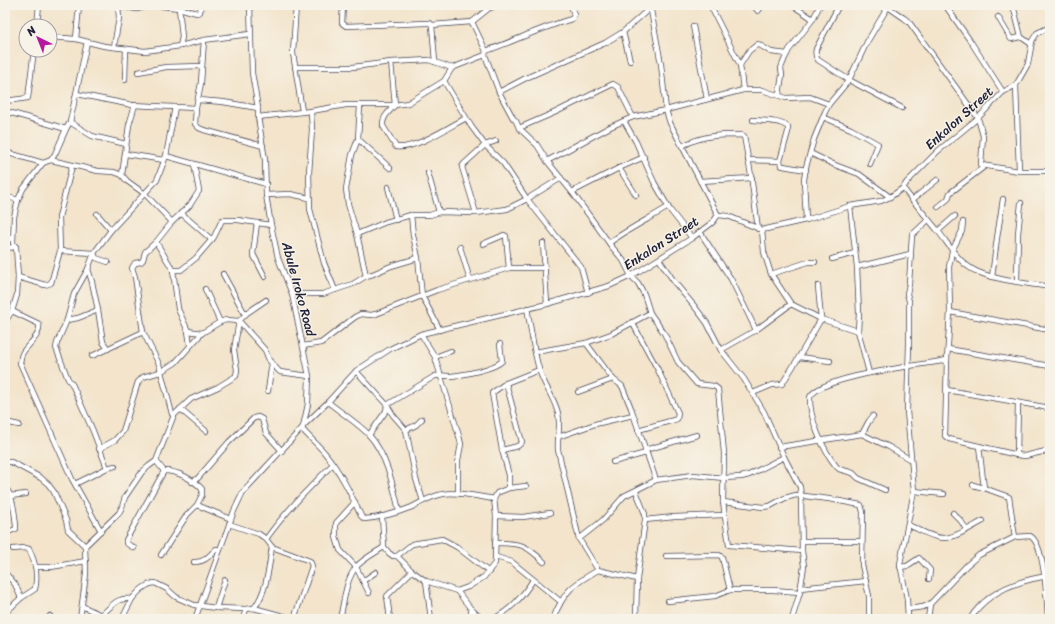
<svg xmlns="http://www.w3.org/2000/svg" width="1055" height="624" viewBox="0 0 1055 624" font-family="Sriracha,sans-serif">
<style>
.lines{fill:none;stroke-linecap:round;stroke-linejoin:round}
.minor-casing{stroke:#413f51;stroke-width:6}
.minor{stroke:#fff;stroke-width:4.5}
.labels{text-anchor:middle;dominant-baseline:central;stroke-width:3;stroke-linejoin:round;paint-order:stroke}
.street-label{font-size:13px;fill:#22223b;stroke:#f7f3e8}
</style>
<rect width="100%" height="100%" fill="#f7f3e8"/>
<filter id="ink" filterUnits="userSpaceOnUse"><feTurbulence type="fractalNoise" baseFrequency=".025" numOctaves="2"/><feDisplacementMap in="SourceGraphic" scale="8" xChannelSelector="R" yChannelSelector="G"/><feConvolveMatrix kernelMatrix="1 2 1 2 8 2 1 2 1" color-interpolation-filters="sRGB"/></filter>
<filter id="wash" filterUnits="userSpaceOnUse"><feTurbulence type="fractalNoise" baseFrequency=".012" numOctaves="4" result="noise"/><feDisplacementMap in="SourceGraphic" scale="16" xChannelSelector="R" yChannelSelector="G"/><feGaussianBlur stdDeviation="0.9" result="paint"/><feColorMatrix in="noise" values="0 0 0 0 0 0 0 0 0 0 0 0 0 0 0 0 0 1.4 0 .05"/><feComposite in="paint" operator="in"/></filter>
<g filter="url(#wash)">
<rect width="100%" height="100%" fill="#f3e4cb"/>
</g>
<g filter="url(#ink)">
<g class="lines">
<defs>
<g id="minor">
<path d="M153,5L179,8L197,13L200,12L201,5"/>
<path d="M296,5L293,53L302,111"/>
<path d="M343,5L342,23L346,26L427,23H430L432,25L472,22L488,9L496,5"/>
<path d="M650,5L661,64L666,110L670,123L718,215"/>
<path d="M710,5L740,65L743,90"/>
<path d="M753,5L758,11L763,5"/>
<path d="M792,5L813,19"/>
<path d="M839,5L816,49C815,53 815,56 818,60L849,80L902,108"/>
<path d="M945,5L971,42L1003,92"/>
<path d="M1013,5L1021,37L1031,44"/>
<path d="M118,6L137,9L152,5"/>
<path d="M591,6L593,5"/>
<path d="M888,7L904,18L909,22L978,118L983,136L981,165L1019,171H1050"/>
<path d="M179,8L182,37L180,46"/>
<path d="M998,17L1011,39L1021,37"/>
<path d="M472,22L486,51"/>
<path d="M432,25L435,62"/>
<path d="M37,26L39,5"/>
<path d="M693,26L707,99"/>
<path d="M623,32L630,61"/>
<path d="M50,37L76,39L104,46L145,51L180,46L204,40L250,34"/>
<path d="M76,39L79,5"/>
<path d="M204,40L201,83L196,108L195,124L199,128L204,130L263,146"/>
<path d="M114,47L119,18L118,5"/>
<path d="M485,55L499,92L513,118L516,121L519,128L537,145L547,161L572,192L612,247L623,260L631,276L638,283L644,294L650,313L664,333L678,362L697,384L714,386L718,389L724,453L723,502L729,545L802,551"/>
<path d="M391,62L395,105C389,112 382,117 383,126L396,147C414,150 449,127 466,118"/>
<path d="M740,65L749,51L758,44L771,52L787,54"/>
<path d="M295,67H353L391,62L429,60L452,68"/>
<path d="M138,72L166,67L202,66"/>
<path d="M125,80L126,49"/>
<path d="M444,81L471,126L485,145L503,163L527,199L581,267L588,293"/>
<path d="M1016,85L1019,171"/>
<path d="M499,92L526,78L605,43L623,32L650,8"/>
<path d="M77,94L132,105L196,108"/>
<path d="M779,95L782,75L781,68L785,58L789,50L813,19L820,5"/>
<path d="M198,100L223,102L258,108"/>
<path d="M5,101L28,98L34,50"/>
<path d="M360,106L358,139L352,155L346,189L348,204L357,234L366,276"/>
<path d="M5,111L66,129"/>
<path d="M311,111L312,130L309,173L310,209L324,263L335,290"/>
<path d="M258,117L311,111L346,105H395L408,103L444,81L452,68L485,55L486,51C515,41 542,27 572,19L574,15L571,5"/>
<path d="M823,117L851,129L878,144L870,164"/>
<path d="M753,120C764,121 779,120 788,127V132L780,161"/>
<path d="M624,121L636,142L654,182L670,210L692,238"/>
<path d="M70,122L92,136L126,144"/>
<path d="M519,128L556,112L613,84L618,87L633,117"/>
<path d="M358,139L390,168"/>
<path d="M682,146C704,135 717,135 741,135L744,136L751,175L758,229"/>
<path d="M5,152L43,163"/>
<path d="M810,153L835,165L859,174L890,197"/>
<path d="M126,154L164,160"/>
<path d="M166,156L266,184"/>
<path d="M51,160L98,171L114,172L122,175L127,181L145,194L172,222"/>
<path d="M748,160L780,161L781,165L783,166L806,170"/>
<path d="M547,161L610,127L633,117L666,110L743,90H762L786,98L810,97L829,104"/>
<path d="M619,168L636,195"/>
<path d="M428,173L439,212"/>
<path d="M122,175L129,125L135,105"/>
<path d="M700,181L752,178"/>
<path d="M388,187L396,220"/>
<path d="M903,188C914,203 926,216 938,231C950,246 959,264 978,272C999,281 1027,283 1050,287"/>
<path d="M572,192L619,168L644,157"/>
<path d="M266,195L290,194L309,198"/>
<path d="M5,196L18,200"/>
<path d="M912,200L937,180"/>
<path d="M850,206L857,267L859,313L858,331L869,373"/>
<path d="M938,207L948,199L950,193L985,166"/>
<path d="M181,213L212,240"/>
<path d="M476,213L462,167L464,164L485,145L496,141"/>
<path d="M97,214L111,230"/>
<path d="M411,215L413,235L418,258L422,296L440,330"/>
<path d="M806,220L804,180L806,167L814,139L825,112L829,104L849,80L867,42L889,5"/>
<path d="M963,222L962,231L952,251L949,267L950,312L947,360L945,436L949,439L1017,455L1025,456L1050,450"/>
<path d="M257,223L253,254L265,277"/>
<path d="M762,230L764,252L771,274L791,304L821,319L858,331"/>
<path d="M938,231L955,216"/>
<path d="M700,232L731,279L756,330"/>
<path d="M357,234L386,222L411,215H430L439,212L476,213L507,209L527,199L561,178"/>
<path d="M156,242L173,270L178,309L188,331L190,345"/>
<path d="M543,243L547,304"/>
<path d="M609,243C628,229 649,219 668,207"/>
<path d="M483,244L504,235L506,236L509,268"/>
<path d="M460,247L470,280"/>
<path d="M5,248L16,247"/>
<path d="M60,251L94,253L96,258L108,262"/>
<path d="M659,259L675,283L695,307L707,323L721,350L744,379L764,412L784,457L800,487L801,496L802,551L804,566L800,592L792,619"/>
<path d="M832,259L855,253"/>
<path d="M857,267L910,254"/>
<path d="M88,269L92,282L98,310L103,342L108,349"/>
<path d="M173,270H181L196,258L214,237L222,220H238L271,225"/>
<path d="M223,274L245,314"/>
<path d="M771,274L808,262H815"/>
<path d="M18,277L45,285L51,283L60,251L59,217L72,166"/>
<path d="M992,277L997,238L1003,199"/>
<path d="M1017,281L1018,234L1021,203"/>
<path d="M205,289L220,322"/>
<path d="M292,294H323L353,284L366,276L373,274L391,266L418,258"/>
<path d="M527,308C531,328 533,349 539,369C543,384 554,397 558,413C561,426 557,437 558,450L579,539L598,570L637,579"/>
<path d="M12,311L39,324C41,337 27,344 22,354C21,356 21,360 20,363L72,479L101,531"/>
<path d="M950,312L1050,330"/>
<path d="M67,320L78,318L98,310"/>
<path d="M5,322L12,311L17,295L18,277L16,247L13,243L14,217L18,200L23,189L43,163L51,160L55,154L66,129L70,122L87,42"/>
<path d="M632,322L658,370L678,413L677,419L674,420L638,430"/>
<path d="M188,331L202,333"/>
<path d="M421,334L435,357L459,436L461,444L458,460V493"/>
<path d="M586,343L613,379L622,386L631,408L656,480"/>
<path d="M303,346L321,343L355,317L361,314L371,315L376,314L437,290L509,268H545"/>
<path d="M948,349L1050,366"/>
<path d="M721,350L756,330L791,304"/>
<path d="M535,352L586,343L611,334L650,313"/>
<path d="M92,356L143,332"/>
<path d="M435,357L451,351"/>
<path d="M799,357L830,361"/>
<path d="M356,371L387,405L393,415L406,430L416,479L423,501"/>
<path d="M506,383L522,442L518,446L502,450L492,393L506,383L539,370"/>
<path d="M947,390L1050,408"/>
<path d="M268,391L271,369L272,364"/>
<path d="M578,392L613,379"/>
<path d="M753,393L772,385L782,384L799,357L821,319L818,286"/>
<path d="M328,402C340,412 359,424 369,435C386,453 394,488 399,511"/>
<path d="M180,409L206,431"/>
<path d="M174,415L172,414L159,364L143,332L135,277L132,268L135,263L141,262L143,260L145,252L156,242L172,222L190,205L199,191L194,164"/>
<path d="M5,422L19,425"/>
<path d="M304,425L328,402L356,371L390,349L421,334L547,304L609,286L631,276L692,238L713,222L718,215L728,216L762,230L806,220L850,206L881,201L890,197L903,188L907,182L938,151L978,118L1003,92L1016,85L1028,64L1032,41L1037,33L1050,27"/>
<path d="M302,429C309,437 317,444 324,452C340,471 351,494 361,516L364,519C380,518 397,513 412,507C422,502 431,496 443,494C457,491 479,497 494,499"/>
<path d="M406,430L416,425L422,419"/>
<path d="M862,434L869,421L873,416"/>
<path d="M369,435L386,411L387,405L435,376C441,375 445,376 451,376C462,375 495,369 502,361L500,344"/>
<path d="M558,437L595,424L633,415"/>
<path d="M979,446L984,488"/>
<path d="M779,447L862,434L889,447L911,460"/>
<path d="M99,449L115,440L123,431L138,382L143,377L160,372L175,363L202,333L220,322L226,320L239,321L265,350L269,360L276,368L280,372L309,376"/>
<path d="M502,450L509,475V488"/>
<path d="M645,450L697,435"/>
<path d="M1017,455L1018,403"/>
<path d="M156,461L164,471C177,471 193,479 202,489V495L197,505L187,515L161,555"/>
<path d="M5,462H11L17,465L41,478L48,484L54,492L66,520L68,530L85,546L86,574L80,619"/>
<path d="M613,462L646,453"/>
<path d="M107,468L93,431L72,384L68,379L56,348L57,343L67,320L74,294L88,269L94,253L111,230L157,180L166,156L175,107"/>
<path d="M192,482L198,478L229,442L254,418L258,417L262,419L266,433L282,451"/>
<path d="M75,484L107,468L115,466"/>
<path d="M973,485L984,488L1009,497L1015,537"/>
<path d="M5,488C13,493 15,516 16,526V529L5,533"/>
<path d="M885,490L858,478L853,473L839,469L836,466C823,450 809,418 810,397C820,376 922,365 947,360"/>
<path d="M914,491L944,494"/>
<path d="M10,496L26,494"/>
<path d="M355,502L336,523V537L340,550L356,567L369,593"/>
<path d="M723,502L763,507L770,506L785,498L796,495L829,499L861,505L863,512L862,565L869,596V619"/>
<path d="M197,505L231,519"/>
<path d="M953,513L961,521L966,529"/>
<path d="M382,516L384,547L389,553L393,556H397L412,571L426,581L457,591L471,609L482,619"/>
<path d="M496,516L523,517L550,513"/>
<path d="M645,520L674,517L724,515"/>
<path d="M229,524L259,534L266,539L272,547L310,561L312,566L294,619"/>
<path d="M908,525C919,529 932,538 943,538C954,539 973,526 983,521"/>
<path d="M266,539C286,511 309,488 333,464"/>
<path d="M579,539L603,520L624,496L656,480L693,475L724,478L741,477L749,475L784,457"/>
<path d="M802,541H862"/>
<path d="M495,543C521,543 525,544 544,562"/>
<path d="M85,546L119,513L122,507L125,497L142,472L149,466L156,461L174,415L191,399L218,387L236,376L237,370L234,350L239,321L247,313L266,300"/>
<path d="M134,548L126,543V540L164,471"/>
<path d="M397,556L412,544L442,539L457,547L489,572"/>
<path d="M666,556L719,555L722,557L730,590"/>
<path d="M496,557L512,562L560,601"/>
<path d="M194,562C204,563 209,556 216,549L220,550"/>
<path d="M36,567H51L86,561"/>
<path d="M900,567L907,566L919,558L930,570L929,579"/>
<path d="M6,574L15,584L21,598"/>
<path d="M363,581L376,572"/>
<path d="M426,581L431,619"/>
<path d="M800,588L866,581"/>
<path d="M457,591L468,587L484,577L495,563L496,516L494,499L497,493L509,488L526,486"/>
<path d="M668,601L715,596L730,590H773L800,592"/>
<path d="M82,606L101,615C113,606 115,597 132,599C138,592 145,584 155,583L167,589L176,597L194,605L216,608L246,609L254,608L294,619"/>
<path d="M216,608L225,580"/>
<path d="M254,608C267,592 269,566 272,547"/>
<path d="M471,609L472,619"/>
<path d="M908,609L923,607L930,604L967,565L979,555L1015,537L1030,536C1045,543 1047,603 1048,619"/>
<path d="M5,613L21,598L35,589C38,576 35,561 29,549L25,548L13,549"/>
<path d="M595,618V619"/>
<path d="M48,619L50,616"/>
<path d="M122,619L132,599"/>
<path d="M195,619L234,511L243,492L303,427L308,404L309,376L292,294L278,258L271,225L266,195L265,160L258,117V108L252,73L250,5"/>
<path d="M243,619L246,609"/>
<path d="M340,619C344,603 345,581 356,567C363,559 375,553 384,547"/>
<path d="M390,619L387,596L412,571"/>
<path d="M493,619C511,610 522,597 533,580"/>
<path d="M553,619C564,591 572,585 598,570"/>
<path d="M636,619L637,579L645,520V514L636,491"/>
<path d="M878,619L898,618L903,619"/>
<path d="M908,619L907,599L900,564L914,491L907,411L909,344V301L907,294L909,284L912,235L928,220"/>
<path d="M928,619L930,604"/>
<path d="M970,619C984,596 1007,585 1032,579C1038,578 1044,576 1050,576"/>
</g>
</defs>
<use href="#minor" class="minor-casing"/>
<use href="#minor" class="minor"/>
</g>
</g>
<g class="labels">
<g class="street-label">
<text transform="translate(959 118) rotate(-42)">Enkalon Street</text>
<text transform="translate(661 243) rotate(-33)">Enkalon Street</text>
<text transform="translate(299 289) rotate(75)">Abule Iroko Road</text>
</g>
</g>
<rect width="1055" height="624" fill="none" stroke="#f7f3e8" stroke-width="20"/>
<g transform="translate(38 38) rotate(317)"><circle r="19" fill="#f7f3e8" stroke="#a29fa3"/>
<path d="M0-3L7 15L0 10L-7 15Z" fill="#b5179e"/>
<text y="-6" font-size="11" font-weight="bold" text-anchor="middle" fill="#22223b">N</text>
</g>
</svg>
